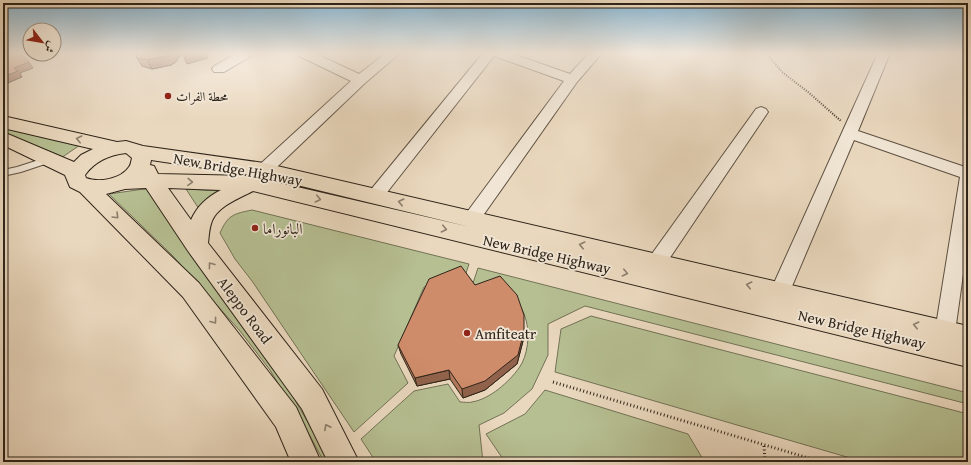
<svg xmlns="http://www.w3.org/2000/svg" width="971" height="465" viewBox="0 0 971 465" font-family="'Gentium Book Plus',Amiri,serif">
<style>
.green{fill:#b6bf92;stroke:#727256}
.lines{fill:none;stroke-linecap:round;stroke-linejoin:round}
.service-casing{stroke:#5e5142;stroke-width:2}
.minor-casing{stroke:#5e5142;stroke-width:2}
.primary-casing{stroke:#2f2419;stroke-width:2}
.path-far1{stroke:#2f2419;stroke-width:2;stroke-dasharray:1 1.5;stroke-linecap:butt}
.path{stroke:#2f2419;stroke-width:3;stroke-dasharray:1 2.5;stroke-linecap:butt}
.service{fill:#f1e6d5;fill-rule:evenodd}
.minor{fill:#f1e6d5;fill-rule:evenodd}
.primary{fill:#ead8be;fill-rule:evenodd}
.wall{fill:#b2785c;stroke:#2f2419}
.shaded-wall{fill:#91624b;stroke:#2f2419}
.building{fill:#cf8c6b;stroke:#2f2419}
.oneway{stroke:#8c7e6c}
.poi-dot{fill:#8f2418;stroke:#f1e6d5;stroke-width:1.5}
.labels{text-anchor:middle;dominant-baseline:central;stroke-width:3.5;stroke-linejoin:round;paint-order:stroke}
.far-poi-label{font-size:13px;fill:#2f2419;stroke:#f1e6d5;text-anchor:start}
.street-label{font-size:15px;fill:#2f2419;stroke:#f1e6d5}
.poi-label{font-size:15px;fill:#2f2419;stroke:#f1e6d5;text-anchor:start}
</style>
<rect width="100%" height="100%" fill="#ead8be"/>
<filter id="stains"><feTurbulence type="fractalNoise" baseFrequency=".005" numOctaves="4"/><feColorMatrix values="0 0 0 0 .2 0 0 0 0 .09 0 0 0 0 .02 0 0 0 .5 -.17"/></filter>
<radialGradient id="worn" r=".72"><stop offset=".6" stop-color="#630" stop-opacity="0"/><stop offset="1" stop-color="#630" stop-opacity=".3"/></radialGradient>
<g class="green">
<path d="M3,126L80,145L61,158L3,132Z"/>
<path d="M151,188L282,378L331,462H324L310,436L270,370L240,331L173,256L109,194Z"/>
<path d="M186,189L223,191L199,209Z"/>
<path d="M252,210L469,264L466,273L424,287L394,356L408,383L354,432L252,281L235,259L220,233C228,215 233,214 252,210Z"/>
<path d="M478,268L968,393V404L585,306L548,324V355L532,389L504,413L479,425L483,462H376L361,439L414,391L448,384L460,402C464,402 469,403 472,402C490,399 509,382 519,368C528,356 530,334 526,320C524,311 519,305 515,298L477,289L473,283Z"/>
<path d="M591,316L968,414V462H864L555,372L561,329Z"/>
<path d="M545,390L688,434L704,461L702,462H505L486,434L525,414Z"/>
</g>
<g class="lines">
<defs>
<path id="service" d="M48,157L51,158L52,160L51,162L21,172L3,176V170L17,167Z"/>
<g id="minor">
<path d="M237,53H252L251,56L224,72H214L212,69L214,66Z"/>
<path d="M298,53H314L359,74L386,53H400L365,83L256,187L250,189L244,187L242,183L244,179L351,81L299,56Z"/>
<path d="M483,53H510L570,74L589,53H602L577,82L477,224L471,226L465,224L462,219L564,81L494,56L381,200L375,202L369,200L367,196L369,192Z"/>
<path d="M878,53H890L858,131L968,168V238L955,332L952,339L945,341L938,339L935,332L960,177L854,140L787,298L780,300L773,298L770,292Z"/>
<path d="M761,107L766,109L768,112L663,268L656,271L649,268L647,263L649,258L756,109Z"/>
</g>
<path id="primary" d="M3,116L117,142L126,141L143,146L264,163L968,326V367L253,191C240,198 218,206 212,221C209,228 209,236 208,243L322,389L359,462H328L302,409L188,251L146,188L125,189L106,194L199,283L296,407L321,462H291L276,427L183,297L80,192L70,187L65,175L3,145V132L74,162L81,155L93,149L3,128ZM126,153L132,158C131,161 131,165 129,167C121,179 99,183 86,178L85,175C95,161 109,155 126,153ZM151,160L264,177L470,227L250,176L158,174L154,166L150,165ZM168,188L221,190C207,197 197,206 191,220Z"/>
</defs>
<use href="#service" class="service-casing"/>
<use href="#minor" class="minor-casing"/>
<use href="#primary" class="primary-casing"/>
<path class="path-far1" d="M766,53L782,72L808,92L841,121"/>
<g class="path">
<path d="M553,382L822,462"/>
<path d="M764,446L765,462"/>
<path d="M747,462H749"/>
</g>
<use href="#service" class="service"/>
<use href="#minor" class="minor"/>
<use href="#primary" class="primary"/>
</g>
<g class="wall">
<path d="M136,53H180V55L176,62L171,65L152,69L142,66L137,58Z"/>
<path d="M475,285L524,331L523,341L517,364L485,390L463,398L450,379L417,386L401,354L398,345Z"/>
</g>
<g class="shaded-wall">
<path d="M6,53H12L7,55Z"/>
<path d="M172,53H180V55L176,62L171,65L152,69L147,60Z"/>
<path d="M191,53H206L208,58L187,64L183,55Z"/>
<path d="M29,62L33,68L20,73L22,77L3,85V77L14,68Z"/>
<path d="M524,331L523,341L517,364L485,390L463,398L462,389Z"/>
<path d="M449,370L450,379L417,386L415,378Z"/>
</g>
<g class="building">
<path d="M13,53H19L29,62L14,68L18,71L3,77V73H4L3,72V57Z"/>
<path d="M136,53H172L166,56L147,60L137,58Z"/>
<path d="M182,53H191L183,55Z"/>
<path d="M461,266L475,285L500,276L517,295L524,315V331L518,355L485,381L462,389L449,370L415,378L398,345L429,279Z"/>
</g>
<defs><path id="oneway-chevron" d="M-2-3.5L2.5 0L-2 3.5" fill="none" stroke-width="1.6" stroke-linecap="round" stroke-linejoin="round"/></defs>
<g class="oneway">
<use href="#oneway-chevron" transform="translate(79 139) rotate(-167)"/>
<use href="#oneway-chevron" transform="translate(190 182) rotate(2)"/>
<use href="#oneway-chevron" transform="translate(318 199) rotate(13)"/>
<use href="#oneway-chevron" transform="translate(401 202) rotate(-167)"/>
<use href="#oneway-chevron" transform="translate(116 216) rotate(45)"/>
<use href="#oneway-chevron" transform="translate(444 229) rotate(13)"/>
<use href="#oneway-chevron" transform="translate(582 245) rotate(-167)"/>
<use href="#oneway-chevron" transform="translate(211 265) rotate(-127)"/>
<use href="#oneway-chevron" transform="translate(625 273) rotate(13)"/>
<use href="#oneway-chevron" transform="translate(749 285) rotate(-167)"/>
<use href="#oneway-chevron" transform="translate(214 321) rotate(53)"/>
<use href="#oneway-chevron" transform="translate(916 325) rotate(-167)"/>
<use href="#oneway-chevron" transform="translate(327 427) rotate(-117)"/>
</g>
<linearGradient id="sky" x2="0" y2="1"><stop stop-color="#88b6d2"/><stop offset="0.45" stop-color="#f6ede2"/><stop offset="1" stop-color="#f6ede2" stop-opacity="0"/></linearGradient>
<rect width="971" height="118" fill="url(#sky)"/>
<g class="poi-dot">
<circle cx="168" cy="96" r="4"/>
<circle cx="255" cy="228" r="4"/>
<circle cx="467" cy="333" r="4"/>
</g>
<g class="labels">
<g class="far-poi-label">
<text x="176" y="96">محطة الفرات</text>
</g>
<g class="street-label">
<text transform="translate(238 169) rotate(10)">New Bridge Highway</text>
<text transform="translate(547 254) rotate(13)">New Bridge Highway</text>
<text transform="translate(245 310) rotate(53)">Aleppo Road</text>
<text transform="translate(862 329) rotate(13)">New Bridge Highway</text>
</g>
<g class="poi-label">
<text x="263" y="228">البانوراما</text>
<text x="475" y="333">Amfiteatr</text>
</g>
</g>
<rect width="971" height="465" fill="none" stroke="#ead8be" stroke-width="16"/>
<rect x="4" y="4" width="963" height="457" fill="none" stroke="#2f2419" stroke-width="2"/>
<rect x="8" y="8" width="955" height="449" fill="none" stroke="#2f2419"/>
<g transform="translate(42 42) rotate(121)"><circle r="19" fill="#f1e6d5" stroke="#a3988a"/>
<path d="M0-3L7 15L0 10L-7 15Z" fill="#8f2418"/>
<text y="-6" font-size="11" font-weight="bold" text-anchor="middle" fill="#2f2419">ش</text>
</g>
<rect width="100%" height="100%" filter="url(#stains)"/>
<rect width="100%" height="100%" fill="url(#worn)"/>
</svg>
